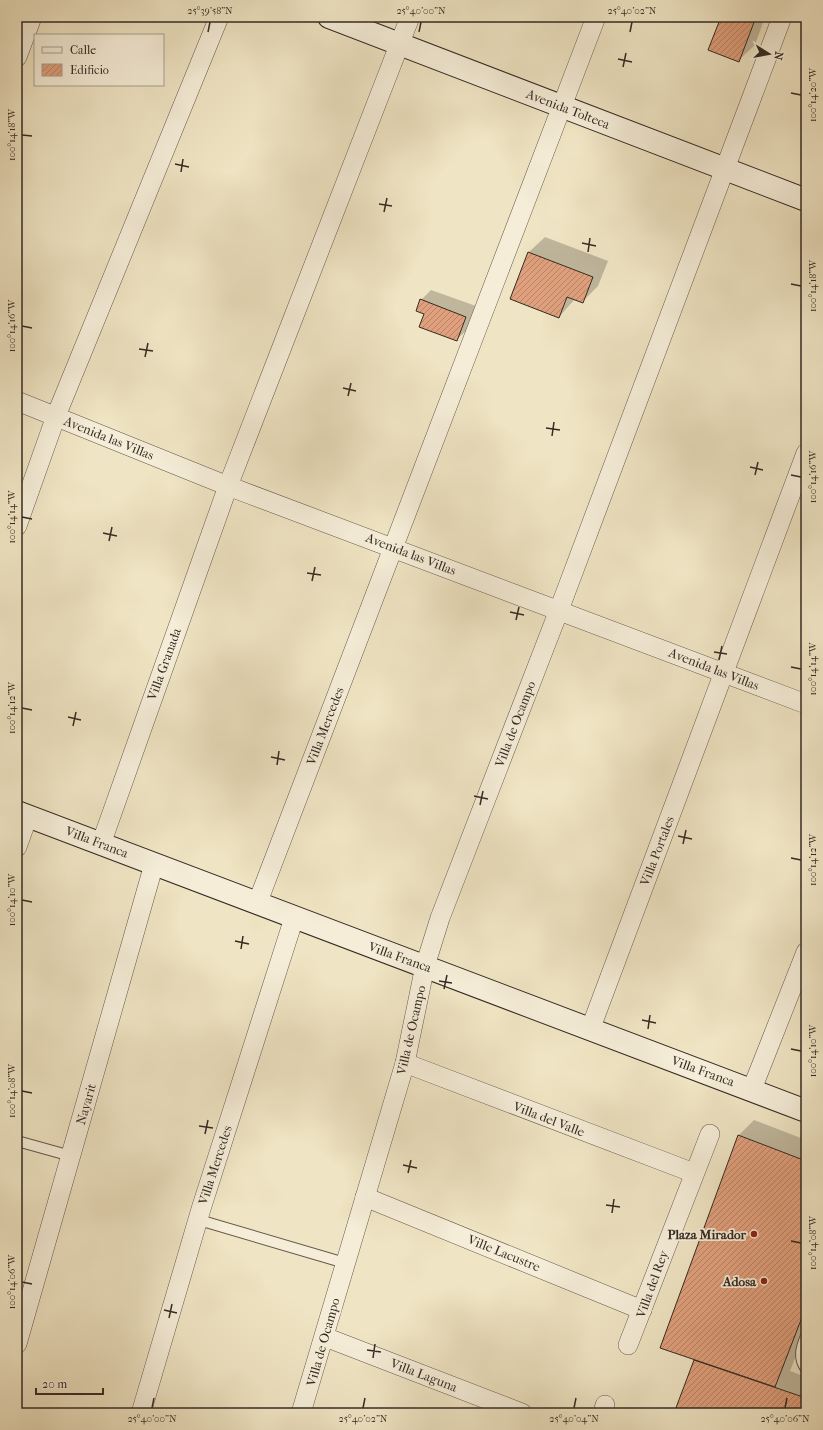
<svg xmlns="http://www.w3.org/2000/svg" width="823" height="1430" viewBox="0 0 823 1430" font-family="'IM FELL French Canon',serif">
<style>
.shadow{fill:#0003}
.building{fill:url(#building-hatch);stroke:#352b23}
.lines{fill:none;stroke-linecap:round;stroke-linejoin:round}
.lane-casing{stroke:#64594b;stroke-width:12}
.street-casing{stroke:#64594b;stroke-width:20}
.secondary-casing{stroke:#352b23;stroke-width:24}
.lane{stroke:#f5edd8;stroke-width:10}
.street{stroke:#f5edd8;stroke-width:19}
.secondary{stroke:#f5edd8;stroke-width:22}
.ticks{fill:none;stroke:#352b23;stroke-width:1.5}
.poi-dot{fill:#8f2418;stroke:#f5edd8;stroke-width:1.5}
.labels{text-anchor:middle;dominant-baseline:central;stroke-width:3.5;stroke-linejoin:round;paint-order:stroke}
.street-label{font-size:13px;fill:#352b23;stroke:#f5edd8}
.poi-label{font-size:13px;font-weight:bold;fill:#352b23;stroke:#f5edd8;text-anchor:end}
.neatline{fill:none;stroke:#352b23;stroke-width:1.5}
.ticks-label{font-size:10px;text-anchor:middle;fill:#352b23}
</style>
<defs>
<pattern id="building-hatch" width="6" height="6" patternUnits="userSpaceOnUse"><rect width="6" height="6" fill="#e0a07d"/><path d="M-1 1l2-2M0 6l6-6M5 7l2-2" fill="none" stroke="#b68366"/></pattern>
</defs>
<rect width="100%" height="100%" fill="#efe4c3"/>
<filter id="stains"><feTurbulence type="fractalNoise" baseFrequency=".005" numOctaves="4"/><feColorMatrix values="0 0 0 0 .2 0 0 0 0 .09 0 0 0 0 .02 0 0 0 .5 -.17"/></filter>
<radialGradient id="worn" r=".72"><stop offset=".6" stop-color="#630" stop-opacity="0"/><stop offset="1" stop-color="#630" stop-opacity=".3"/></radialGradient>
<g class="shadow">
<path d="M722,17H765L755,45L739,60Z"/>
<path d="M545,237L608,261L598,286L583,301L575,299L559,317L511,298L529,252Z"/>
<path d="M431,290L476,306L467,330L456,340L425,313L421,300Z"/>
<path d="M754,1120L806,1140V1330L790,1371L806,1377V1413H675L695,1359L738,1136Z"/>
</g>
<g class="building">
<path d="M721,17H756L739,62L708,50Z"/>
<path d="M528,252L593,277L583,303L567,297L559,318L510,299Z"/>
<path d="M420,299L466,317L457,341L419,327L424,314L416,311Z"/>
<path d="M738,1135L806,1161V1307L775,1387L660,1348Z"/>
<path d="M694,1360L806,1398V1413H674Z"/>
</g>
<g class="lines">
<defs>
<g id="lane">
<path d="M17,1141L71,1156"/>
<path d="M199,1220L345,1263"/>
<path d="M806,1336C801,1348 798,1358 806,1369"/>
</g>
<g id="street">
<path d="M17,57L32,17"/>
<path d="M17,401L228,486L806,704"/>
<path d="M17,526L56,416L219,17"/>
<path d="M101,844L228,486L410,17"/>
<path d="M17,847L28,816"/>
<path d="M257,904L596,17"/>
<path d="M590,1030L806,453"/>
<path d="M405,1063L694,1173"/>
<path d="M752,1089L806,952"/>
<path d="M365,1197L642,1310"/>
<path d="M325,1337L522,1413"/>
<path d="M17,1344L154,864"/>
<path d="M628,1345L710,1134"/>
<path d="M141,1413L201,1209L294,918"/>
<path d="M301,1413L405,1063L425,966L440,918L559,610L782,17"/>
<path d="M603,1413L605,1405"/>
</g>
<g id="secondary">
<path d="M329,17L806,200"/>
<path d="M17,812L806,1111"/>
</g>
</defs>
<use href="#lane" class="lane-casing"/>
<use href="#street" class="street-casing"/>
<use href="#secondary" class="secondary-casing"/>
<use href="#lane" class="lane"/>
<use href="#street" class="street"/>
<use href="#secondary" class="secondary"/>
</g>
<path class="ticks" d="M208,32L210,22M419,32L421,22M630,32L632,22M618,59L632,62M623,67L626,53M791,93L801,95M22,135L32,136M175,164L189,167M181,172L183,159M379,204L392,206M384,212L387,198M582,243L596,246M588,252L590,238M791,284L801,286M22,326L32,328M139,349L153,351M145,357L148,343M343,388L356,391M348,396L351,383M546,428L560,430M552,436L554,422M750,467L763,470M755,475L758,462M791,475L801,477M22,517L32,519M103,533L117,536M109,541L112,527M307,573L321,575M312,581L315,567M510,612L524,615M516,620L519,607M714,652L727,654M719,660L722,646M791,667L801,669M22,708L32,710M68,717L81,720M73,726L76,712M271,757L285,760M277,765L279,751M474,796L488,799M480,805L483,791M678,836L692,839M683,844L686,830M791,858L801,860M22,900L32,902M235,941L249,944M241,949L243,936M439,981L452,983M444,989L447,975M642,1020L656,1023M648,1029L650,1015M791,1049L801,1051M22,1091L32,1093M199,1126L213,1128M205,1134L208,1120M403,1165L417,1168M408,1173L411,1160M606,1205L620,1207M612,1213L614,1199M791,1241L801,1243M22,1282L32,1284M164,1310L177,1313M169,1318L172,1304M367,1350L381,1352M373,1358L375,1344M152,1408L154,1398M363,1408L365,1398M574,1408L576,1398M785,1408L787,1398"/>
<g class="poi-dot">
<circle cx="754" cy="1234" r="4"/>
<circle cx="764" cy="1281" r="4"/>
</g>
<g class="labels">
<g class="street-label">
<text transform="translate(568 109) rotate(21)">Avenida Tolteca</text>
<text transform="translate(109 438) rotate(22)">Avenida las Villas</text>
<text transform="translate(411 554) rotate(21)">Avenida las Villas</text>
<text transform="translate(164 664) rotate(-70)">Villa Granada</text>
<text transform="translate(714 669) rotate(21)">Avenida las Villas</text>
<text transform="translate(515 724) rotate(-69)">Villa de Ocampo</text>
<text transform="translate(325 726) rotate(-69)">Villa Mercedes</text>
<text transform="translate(97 842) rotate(21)">Villa Franca</text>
<text transform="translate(657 851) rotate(-69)">Villa Portales</text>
<text transform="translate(400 957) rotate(20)">Villa Franca</text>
<text transform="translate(411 1030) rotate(-77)">Villa de Ocampo</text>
<text transform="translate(703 1071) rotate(20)">Villa Franca</text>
<text transform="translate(86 1104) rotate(-74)">Nayarit</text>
<text transform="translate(549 1119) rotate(21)">Villa del Valle</text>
<text transform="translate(215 1165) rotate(-72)">Villa Mercedes</text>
<text transform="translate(504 1253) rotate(22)">Ville Lacustre</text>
<text transform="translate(652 1284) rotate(-70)">Villa del Rey</text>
<text transform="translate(323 1342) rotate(-74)">Villa de Ocampo</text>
<text transform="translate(424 1375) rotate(21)">Villa Laguna</text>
</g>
<g class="poi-label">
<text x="746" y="1234">Plaza Mirador</text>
<text x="756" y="1281">Adosa</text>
</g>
</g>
<rect width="823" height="1430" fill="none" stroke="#efe4c3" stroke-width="44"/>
<rect x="34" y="34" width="130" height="52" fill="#f5edd8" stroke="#a89f90"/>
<rect x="42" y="47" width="20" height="6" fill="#f5edd8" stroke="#a89f90"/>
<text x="70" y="54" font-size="12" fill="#352b23">Calle</text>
<rect x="42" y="64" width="20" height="12" fill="url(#building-hatch)" stroke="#a89f90"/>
<text x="70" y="74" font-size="12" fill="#352b23">Edificio</text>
<g transform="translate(769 54) rotate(101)" stroke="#f5edd8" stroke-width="3" paint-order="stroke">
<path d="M0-3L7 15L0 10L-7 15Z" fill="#352b23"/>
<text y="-6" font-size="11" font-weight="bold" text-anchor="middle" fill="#352b23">N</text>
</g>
<path d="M36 1388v6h67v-6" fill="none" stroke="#352b23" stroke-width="2"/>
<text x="42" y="1388" font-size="12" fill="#352b23" stroke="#f5edd8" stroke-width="3" paint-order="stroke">20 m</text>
<rect x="22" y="22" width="779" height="1386" class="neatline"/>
<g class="ticks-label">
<text x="210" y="14">25°39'58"N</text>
<text x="421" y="14">25°40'00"N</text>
<text x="632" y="14">25°40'02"N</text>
<text transform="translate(812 95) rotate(-90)" y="4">100°14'20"W</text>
<text transform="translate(11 135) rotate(-90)" y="4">100°14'18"W</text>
<text transform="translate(812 286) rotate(-90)" y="4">100°14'18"W</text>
<text transform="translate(11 326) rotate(-90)" y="4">100°14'16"W</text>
<text transform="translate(812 477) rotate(-90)" y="4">100°14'16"W</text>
<text transform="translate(11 517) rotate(-90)" y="4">100°14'14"W</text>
<text transform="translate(812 669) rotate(-90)" y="4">100°14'14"W</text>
<text transform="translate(11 708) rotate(-90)" y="4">100°14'12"W</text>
<text transform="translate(812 860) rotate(-90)" y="4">100°14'12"W</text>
<text transform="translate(11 900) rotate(-90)" y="4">100°14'10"W</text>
<text transform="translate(812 1051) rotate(-90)" y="4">100°14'10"W</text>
<text transform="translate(11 1091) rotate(-90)" y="4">100°14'08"W</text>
<text transform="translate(812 1243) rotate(-90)" y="4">100°14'08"W</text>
<text transform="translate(11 1282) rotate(-90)" y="4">100°14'06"W</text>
<text x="152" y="1422">25°40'00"N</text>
<text x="363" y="1422">25°40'02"N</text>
<text x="574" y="1422">25°40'04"N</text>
<text x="785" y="1422">25°40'06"N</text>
</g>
<rect width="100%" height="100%" filter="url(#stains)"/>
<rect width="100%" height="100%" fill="url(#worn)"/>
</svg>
